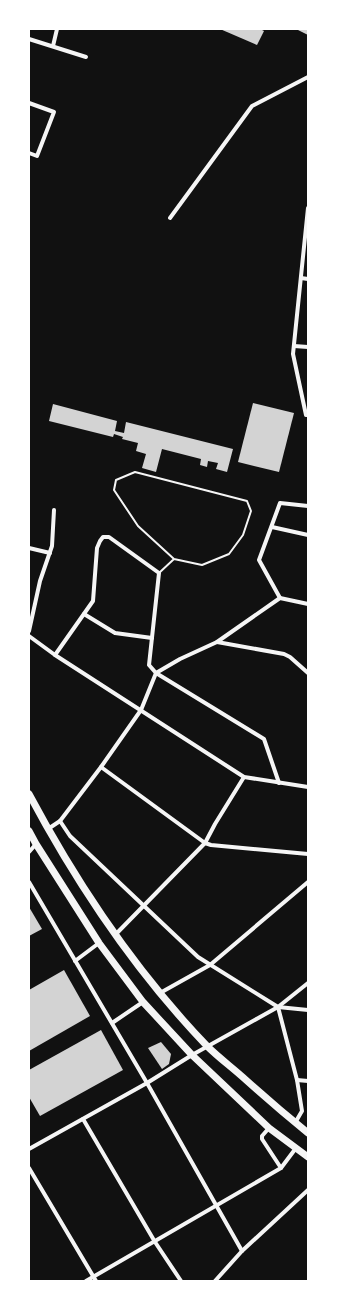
<svg xmlns="http://www.w3.org/2000/svg" width="337" height="1310" viewBox="0 0 337 1310" font-family="'Source Sans 3',sans-serif">
<style>
.building{fill:#d3d3d3}
.lines{fill:none;stroke-linecap:round;stroke-linejoin:round}
.service{stroke:#f5f5f5;stroke-width:2}
.minor{stroke:#f5f5f5;stroke-width:4}
.primary{stroke:#f5f5f5;stroke-width:7}
</style>
<rect width="100%" height="100%" fill="#111"/>
<g class="building">
<path d="M220,29H260L264,31L257,45Z"/>
<path d="M296,29H308V35Z"/>
<path d="M253,403L294,413L279,472L238,462Z"/>
<path d="M53,404L117,421L115,431L124,433L126,422L233,449L227,472L216,469L218,463L208,461L207,467L200,465L201,459L162,449L156,472L142,468L146,454L136,451L138,443L122,439L123,437L114,434L113,437L49,421Z"/>
<path d="M29,907L42,929L29,936Z"/>
<path d="M64,970L90,1016L29,1051V990Z"/>
<path d="M101,1030L123,1070L40,1116L29,1097V1070Z"/>
<path d="M161,1042L171,1054L169,1064L162,1069L148,1048Z"/>
</g>
<g class="lines">
<path class="service" d="M159,573L174,559L138,526L114,490L116,480L135,472L247,501L251,511L243,535L229,554L202,565L174,559"/>
<g class="minor">
<path d="M29,39L86,57"/>
<path d="M53,46L57,29"/>
<path d="M29,103L54,112L37,156L29,153"/>
<path d="M308,208L293,354L306,415H308"/>
<path d="M170,218L252,106L308,77"/>
<path d="M301,278L308,279"/>
<path d="M294,346L308,347"/>
<path d="M272,527L308,535"/>
<path d="M29,548L50,553"/>
<path d="M280,598L259,560L280,503L308,506"/>
<path d="M84,614L115,633L152,638"/>
<path d="M29,631L40,581L52,546L54,510"/>
<path d="M29,636L55,655L244,777L308,787"/>
<path d="M217,642L284,654L290,657L308,673"/>
<path d="M55,655L93,601L97,548L100,541L103,537H109L159,573L149,665L156,673L264,739L279,783"/>
<path d="M101,767L205,843L211,845L308,854"/>
<path d="M60,821L70,836L198,957L278,1007L308,1010"/>
<path d="M48,829L60,821L101,767L141,710L156,673L180,659L217,642L280,598L308,604"/>
<path d="M29,852L36,844"/>
<path d="M29,882L147,1083L242,1251"/>
<path d="M116,934L205,843L215,824L244,777"/>
<path d="M75,961L99,943"/>
<path d="M160,993L210,965L308,882"/>
<path d="M278,1007L297,1080L302,1111L295,1123"/>
<path d="M112,1023L143,1002"/>
<path d="M297,1080L308,1081"/>
<path d="M83,1119L155,1242L181,1281"/>
<path d="M269,1128L262,1136V1139L281,1168"/>
<path d="M29,1149L147,1083L192,1055L278,1007L308,983"/>
<path d="M29,1168L96,1281"/>
<path d="M86,1281L281,1168L296,1148"/>
<path d="M215,1281L242,1251L308,1190"/>
</g>
<g class="primary">
<path d="M29,794C77,884 136,972 207,1046C219,1058 233,1068 246,1080C266,1098 287,1116 308,1133"/>
<path d="M29,831L36,844L99,943L143,1002L192,1055L269,1128L308,1157"/>
</g>
</g>
<rect width="337" height="1310" fill="none" stroke="#ffffff" stroke-width="60"/>
</svg>
